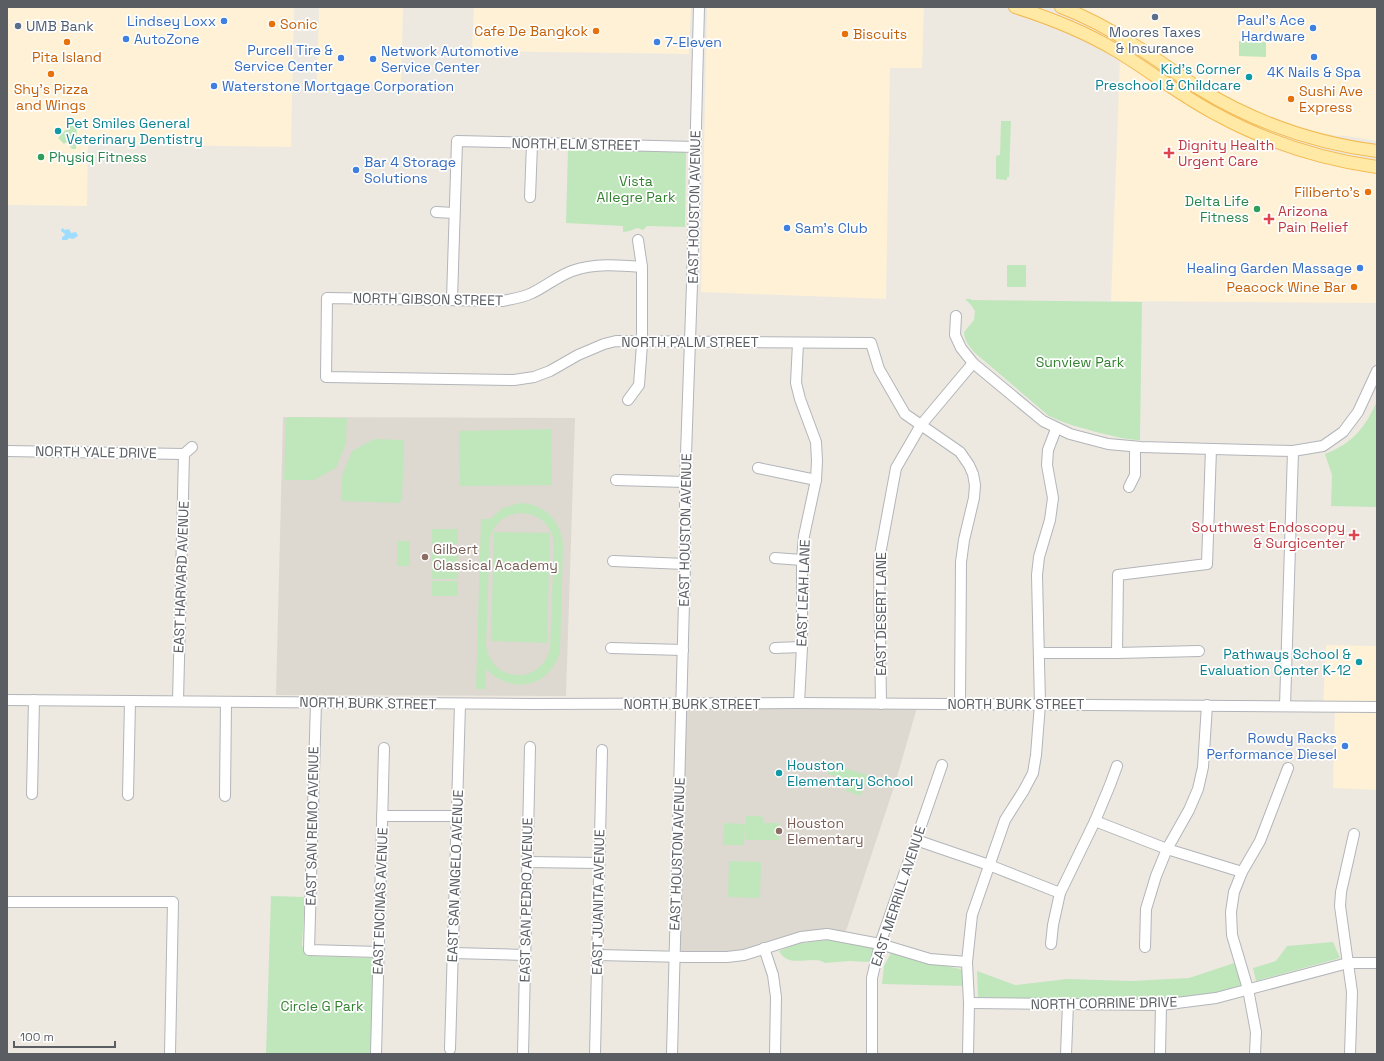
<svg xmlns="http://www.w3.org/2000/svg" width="1384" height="1061" viewBox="0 0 1384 1061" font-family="'Space Grotesk',sans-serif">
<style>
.commercial{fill:#fef1d5}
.education{fill:#ddd8d0}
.green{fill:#c0e6bc;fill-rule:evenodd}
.water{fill:#9fddff}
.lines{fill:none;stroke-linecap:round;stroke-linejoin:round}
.minor-casing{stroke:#b2b5b9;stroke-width:12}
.major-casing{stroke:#f4ba53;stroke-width:14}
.minor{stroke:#fff;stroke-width:10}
.major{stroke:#ffe9a4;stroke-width:12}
.service-dot{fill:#5c6f8a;stroke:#fff;stroke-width:1.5}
.shop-dot{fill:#3f7fe0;stroke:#fff;stroke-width:1.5}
.food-dot{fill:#e8710a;stroke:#fff;stroke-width:1.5}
.culture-dot{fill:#0f9aa8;stroke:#fff;stroke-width:1.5}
.health-dot{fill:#e0444e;stroke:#fff;stroke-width:1.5}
.leisure-dot{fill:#2e9e5b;stroke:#fff;stroke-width:1.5}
.education-dot{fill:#8d6e63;stroke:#fff;stroke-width:1.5}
.labels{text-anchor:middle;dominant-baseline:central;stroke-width:3.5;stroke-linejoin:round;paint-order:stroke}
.shop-label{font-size:14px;fill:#366cbe;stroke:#fff;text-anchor:start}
.food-label{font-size:14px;fill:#c56008;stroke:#fff;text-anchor:start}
.service-label{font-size:14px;fill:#4e5e75;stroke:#fff;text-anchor:start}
.culture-label{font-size:14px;fill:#0d838f;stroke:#fff;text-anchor:end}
.street-label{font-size:14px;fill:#5a5e63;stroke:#fff}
.health-label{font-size:14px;fill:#be3a42;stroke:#fff;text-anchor:start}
.leisure-label{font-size:14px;fill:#27864d;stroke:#fff;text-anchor:start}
.park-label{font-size:14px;fill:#348231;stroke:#fff}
.education-label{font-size:14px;fill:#785e54;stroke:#fff;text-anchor:start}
</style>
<rect width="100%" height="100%" fill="#ede9e1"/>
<g class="commercial">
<path d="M7,7H294L291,147L88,144L87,206L7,205Z"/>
<path d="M319,7H403L401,85L317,83Z"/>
<path d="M474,7H691L689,54L472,51Z"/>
<path d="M707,7H924L922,68H890L886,299L701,292Z"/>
<path d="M1076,7H1377V141L1347,136L1326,135L1304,130L1265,115L1227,98L1113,25Z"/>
<path d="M1120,58L1199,112L1238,133L1277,150L1323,163L1364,171L1377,172V303L1111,301Z"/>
<path d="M1326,645L1377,646V790L1333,788L1335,707L1323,706Z"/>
</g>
<g class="education">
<path d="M283,417L575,418L566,696L276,695Z"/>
<path d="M682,704H918L895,784L844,937L827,934L744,955L674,956Z"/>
</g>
<g class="green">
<path d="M1239,41L1266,42V57L1239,56Z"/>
<path d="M1001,121H1011L1009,177H1007V180L996,179V156L1000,155Z"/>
<path d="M70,125H77L76,149H72L66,142L64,144L58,138Z"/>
<path d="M568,149L682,151L686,153L685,227L647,226L643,230L638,228C633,229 629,232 623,232V226L566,223Z"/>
<rect x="1007" y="265" width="19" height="22"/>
<path d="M965,299H971V300L1142,302L1140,440C1126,440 1114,436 1100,433C1082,428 1065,424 1049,416L975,353C970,347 964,341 964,332L974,320L975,311L971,305Z"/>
<path d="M1377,401V507L1331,506L1332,475L1325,454C1353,443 1365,428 1377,401Z"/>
<path d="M288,417L347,418L346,443L336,468L314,480H284L286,419Z"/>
<path d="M551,429L552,485L460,486L459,431Z"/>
<path d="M374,439L404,440L402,500L399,503L341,501L342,476L352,451Z"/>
<path d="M520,503C545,504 560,520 563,544L560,652C549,688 512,695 486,669L485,689H476L481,519H490L503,508ZM519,513C538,513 552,524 554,544L550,649C540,686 492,683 486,646L490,537C495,523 504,515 519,513Z"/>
<rect x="432" y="529" width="26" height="15"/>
<path d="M494,532L550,533L547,643L491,641Z"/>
<rect x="397" y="541" width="13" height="25"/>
<rect x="432" y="547" width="26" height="15"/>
<rect x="432" y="564" width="26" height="15"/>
<rect x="432" y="581" width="26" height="15"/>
<path d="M828,763L867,775L861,796L846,791L848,780L828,774Z"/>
<path d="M746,816H761L763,819L764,823H779V840H746Z"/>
<path d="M724,823L745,824L744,845H723Z"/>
<path d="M729,861L761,862L760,898L728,897Z"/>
<path d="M271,896L305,897L302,945L304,951L311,956L371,958L374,960V1054H266Z"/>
<path d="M826,940L850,941L874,945L870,962L849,961L825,963C812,954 789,970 779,951L796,944Z"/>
<path d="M1333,942L1340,958L1256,981L1253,968L1276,961L1287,946Z"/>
<path d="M891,953L964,970L965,986L882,984L884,966Z"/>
<path d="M1234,963L1243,986L1200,996L1158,999L1106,1000L978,997L977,971L1015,985L1067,979L1132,981L1189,978Z"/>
</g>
<path class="water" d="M62,228L65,230L69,229L71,233L76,232L78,236L73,239L69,238L67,240H62V237L64,236L65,234L61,231Z"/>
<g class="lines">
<defs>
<g id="minor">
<path d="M530,197L532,144"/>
<path d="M436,212L454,213"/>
<path d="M642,267C619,265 594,263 572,271C558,276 545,287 532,293C522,298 512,299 502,301L327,298L326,377L514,380L534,377L550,371L578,355L604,344L616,341L871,343L879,369L905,414L960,452L969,465L973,474L975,485L974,498L964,540L961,562L960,704"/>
<path d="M452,299L457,141L695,147"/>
<path d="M956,316L955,335L961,348L973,363L1043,421L1070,434L1108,444L1141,447L1250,450L1293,451L1323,446L1343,432L1358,412L1377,371"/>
<path d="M798,343L796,383L800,399L816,442L817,461L816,480L804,536L802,560V647L799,703"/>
<path d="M628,400L639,385L642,344V267L638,240"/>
<path d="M7,451L184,454"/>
<path d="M184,454L192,447"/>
<path d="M758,468L816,480"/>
<path d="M616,480L685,482"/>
<path d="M1129,487L1135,475V447"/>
<path d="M775,558L802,560"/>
<path d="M613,561L685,564"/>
<path d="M611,648L683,650"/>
<path d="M775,648L802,647"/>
<path d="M1039,653H1117L1199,651"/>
<path d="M1117,653L1118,575L1207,564L1211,449"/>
<path d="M7,700L531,704L799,703L1377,707"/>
<path d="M178,701L184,454"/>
<path d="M316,702L309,950L379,952"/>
<path d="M881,704L879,565L881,549L896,468L921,425L973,363"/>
<path d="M1285,706L1293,451"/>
<path d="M32,794L34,700"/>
<path d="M128,795L130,701"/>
<path d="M225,796L226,702"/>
<path d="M382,816H457"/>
<path d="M1095,821L1167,849L1242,872"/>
<path d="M916,840L989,865L1060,893"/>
<path d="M527,862L599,863"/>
<path d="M7,902H173L170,1054"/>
<path d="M1051,944L1053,925L1060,893L1095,821L1110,785L1117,766"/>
<path d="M1145,947L1146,909L1156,876L1167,849L1189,810L1198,789L1203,767L1207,705"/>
<path d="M764,948L773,975L776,997L775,1054"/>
<path d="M453,953L525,955"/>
<path d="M597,955L686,957H727L744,955L801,937L827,934L880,944L930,959L967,962"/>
<path d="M969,1003L1161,1005L1216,998L1348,963H1377"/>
<path d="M450,1049L460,704"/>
<path d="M376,1054L384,748"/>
<path d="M523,1054L530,747"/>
<path d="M595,1054L602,750"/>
<path d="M672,1054L685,564V482L692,284L699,7"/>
<path d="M872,1054V978L880,944L942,765"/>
<path d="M968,1054L969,1003L967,962L972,915L1005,820L1024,790L1033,773L1036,755L1040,704L1037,575L1039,557L1050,520L1053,498L1047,465L1048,450L1056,429"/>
<path d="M1066,1054L1068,1004"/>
<path d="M1160,1054L1161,1005"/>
<path d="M1255,1054L1256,1032L1248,989L1232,935L1231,912L1234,892L1242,872L1260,841L1288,768"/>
<path d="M1350,1054L1352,992L1340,906L1341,892L1354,834"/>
</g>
<g id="major">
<path d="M1015,7C1050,18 1085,32 1117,51C1150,71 1180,95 1214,113C1265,141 1319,159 1377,167"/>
<path d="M1061,7C1087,17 1111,30 1134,45C1157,59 1178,75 1200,89C1254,122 1314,143 1377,151"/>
</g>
</defs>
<use href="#minor" class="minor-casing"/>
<use href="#major" class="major-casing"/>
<use href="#minor" class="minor"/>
<use href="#major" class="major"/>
</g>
<g class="service-dot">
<circle cx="1155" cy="17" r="4"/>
<circle cx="18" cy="26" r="4"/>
</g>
<g class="shop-dot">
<circle cx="224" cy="21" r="4"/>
<circle cx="1313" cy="28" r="4"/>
<circle cx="126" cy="39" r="4"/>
<circle cx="657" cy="42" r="4"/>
<circle cx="1314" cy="57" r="4"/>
<circle cx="341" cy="58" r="4"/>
<circle cx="373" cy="59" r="4"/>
<circle cx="214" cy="86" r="4"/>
<circle cx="356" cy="170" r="4"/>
<circle cx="787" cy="228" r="4"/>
<circle cx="1360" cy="268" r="4"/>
<circle cx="1345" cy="746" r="4"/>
</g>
<g class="food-dot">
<circle cx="272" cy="24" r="4"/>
<circle cx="596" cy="31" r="4"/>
<circle cx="845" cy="34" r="4"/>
<circle cx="67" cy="42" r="4"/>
<circle cx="51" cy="74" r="4"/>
<circle cx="1291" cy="99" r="4"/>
<circle cx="1368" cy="192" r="4"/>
<circle cx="1354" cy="287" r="4"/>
</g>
<g class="culture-dot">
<circle cx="1249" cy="77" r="4"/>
<circle cx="58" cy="131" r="4"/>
<circle cx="1359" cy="662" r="4"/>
<circle cx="779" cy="773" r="4"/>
</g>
<g class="health-dot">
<path d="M1167 147h4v4h4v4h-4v4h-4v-4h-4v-4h4z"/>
<path d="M1267 213h4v4h4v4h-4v4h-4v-4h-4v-4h4z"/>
<path d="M1352 529h4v4h4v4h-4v4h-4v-4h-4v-4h4z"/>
</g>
<g class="leisure-dot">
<circle cx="41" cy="157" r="4"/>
<circle cx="1257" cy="209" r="4"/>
</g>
<g class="education-dot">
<circle cx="425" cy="557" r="4"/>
<circle cx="779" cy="831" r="4"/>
</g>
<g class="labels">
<g class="shop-label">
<text x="1305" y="20" text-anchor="end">Paul's Ace<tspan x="1305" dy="16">Hardware</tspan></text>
<text x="216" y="21" text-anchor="end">Lindsey Loxx</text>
<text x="134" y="39">AutoZone</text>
<text x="665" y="42">7-Eleven</text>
<text x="333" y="50" text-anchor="end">Purcell Tire &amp;<tspan x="333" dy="16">Service Center</tspan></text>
<text x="381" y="51">Network Automotive<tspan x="381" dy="16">Service Center</tspan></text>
<text x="1314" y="72" text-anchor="middle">4K Nails &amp; Spa</text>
<text x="222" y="86">Waterstone Mortgage Corporation</text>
<text x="364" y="162">Bar 4 Storage<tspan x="364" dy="16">Solutions</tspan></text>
<text x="795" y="228">Sam's Club</text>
<text x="1352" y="268" text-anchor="end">Healing Garden Massage</text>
<text x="1337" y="738" text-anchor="end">Rowdy Racks<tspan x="1337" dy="16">Performance Diesel</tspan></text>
</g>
<g class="food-label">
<text x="280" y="24">Sonic</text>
<text x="588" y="31" text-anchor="end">Cafe De Bangkok</text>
<text x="853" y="34">Biscuits</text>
<text x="67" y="57" text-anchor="middle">Pita Island</text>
<text x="51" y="89" text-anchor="middle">Shy’s Pizza<tspan x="51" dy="16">and Wings</tspan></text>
<text x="1299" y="91">Sushi Ave<tspan x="1299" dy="16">Express</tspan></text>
<text x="1360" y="192" text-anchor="end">Filiberto's</text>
<text x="1346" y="287" text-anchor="end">Peacock Wine Bar</text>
</g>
<g class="service-label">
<text x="26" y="26">UMB Bank</text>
<text x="1155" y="32" text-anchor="middle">Moores Taxes<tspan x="1155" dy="16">&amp; Insurance</tspan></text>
</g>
<g class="culture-label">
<text x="1241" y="69">Kid's Corner<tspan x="1241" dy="16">Preschool &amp; Childcare</tspan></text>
<text x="66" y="123" text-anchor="start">Pet Smiles General<tspan x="66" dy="16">Veterinary Dentistry</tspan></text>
<text x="1351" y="654">Pathways School &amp;<tspan x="1351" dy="16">Evaluation Center K-12</tspan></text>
<text x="787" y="765" text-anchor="start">Houston<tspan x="787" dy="16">Elementary School</tspan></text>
</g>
<g class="street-label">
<text transform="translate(576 144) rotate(1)">NORTH ELM STREET</text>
<text transform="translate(694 207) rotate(-89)">EAST HOUSTON AVENUE</text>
<text transform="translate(428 299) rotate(1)">NORTH GIBSON STREET</text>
<text x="690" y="342">NORTH PALM STREET</text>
<text transform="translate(96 452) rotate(1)">NORTH YALE DRIVE</text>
<text transform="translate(685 530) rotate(-89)">EAST HOUSTON AVENUE</text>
<text transform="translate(181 577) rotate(-88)">EAST HARVARD AVENUE</text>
<text transform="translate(803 593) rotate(-88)">EAST LEAH LANE</text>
<text transform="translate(881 614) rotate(-90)">EAST DESERT LANE</text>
<text transform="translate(368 703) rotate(1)">NORTH BURK STREET</text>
<text x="692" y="704">NORTH BURK STREET</text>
<text x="1016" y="704">NORTH BURK STREET</text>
<text transform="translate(312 826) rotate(-89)">EAST SAN REMO AVENUE</text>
<text transform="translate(677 854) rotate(-88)">EAST HOUSTON AVENUE</text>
<text transform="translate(455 876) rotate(-88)">EAST SAN ANGELO AVENUE</text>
<text transform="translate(898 896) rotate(-72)">EAST MERRILL AVENUE</text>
<text transform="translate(526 900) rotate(-89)">EAST SAN PEDRO AVENUE</text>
<text transform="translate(380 901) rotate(-88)">EAST ENCINAS AVENUE</text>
<text transform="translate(598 902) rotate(-89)">EAST JUANITA AVENUE</text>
<text transform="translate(1104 1003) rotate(-1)">NORTH CORRINE DRIVE</text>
</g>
<g class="health-label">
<text x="1178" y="145">Dignity Health<tspan x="1178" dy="16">Urgent Care</tspan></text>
<text x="1278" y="211">Arizona<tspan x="1278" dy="16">Pain Relief</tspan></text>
<text x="1345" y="527" text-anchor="end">Southwest Endoscopy<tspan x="1345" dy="16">&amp; Surgicenter</tspan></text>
</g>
<g class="leisure-label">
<text x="49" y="157">Physiq Fitness</text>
<text x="1249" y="201" text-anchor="end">Delta Life<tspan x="1249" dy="16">Fitness</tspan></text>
</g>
<g class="park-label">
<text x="636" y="181">Vista<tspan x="636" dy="16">Allegre Park</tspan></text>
<text x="1080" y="362">Sunview Park</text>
<text x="322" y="1006">Circle G Park</text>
</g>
<g class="education-label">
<text x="433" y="549">Gilbert<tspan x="433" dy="16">Classical Academy</tspan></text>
<text x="787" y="823">Houston<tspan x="787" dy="16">Elementary</tspan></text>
</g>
</g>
<rect width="1384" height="1061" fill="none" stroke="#5a5e63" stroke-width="16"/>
<path d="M14 1041v6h101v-6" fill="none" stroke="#5a5e63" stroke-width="2"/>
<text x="20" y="1041" font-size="12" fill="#5a5e63" stroke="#ffffff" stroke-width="3" paint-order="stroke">100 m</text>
</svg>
